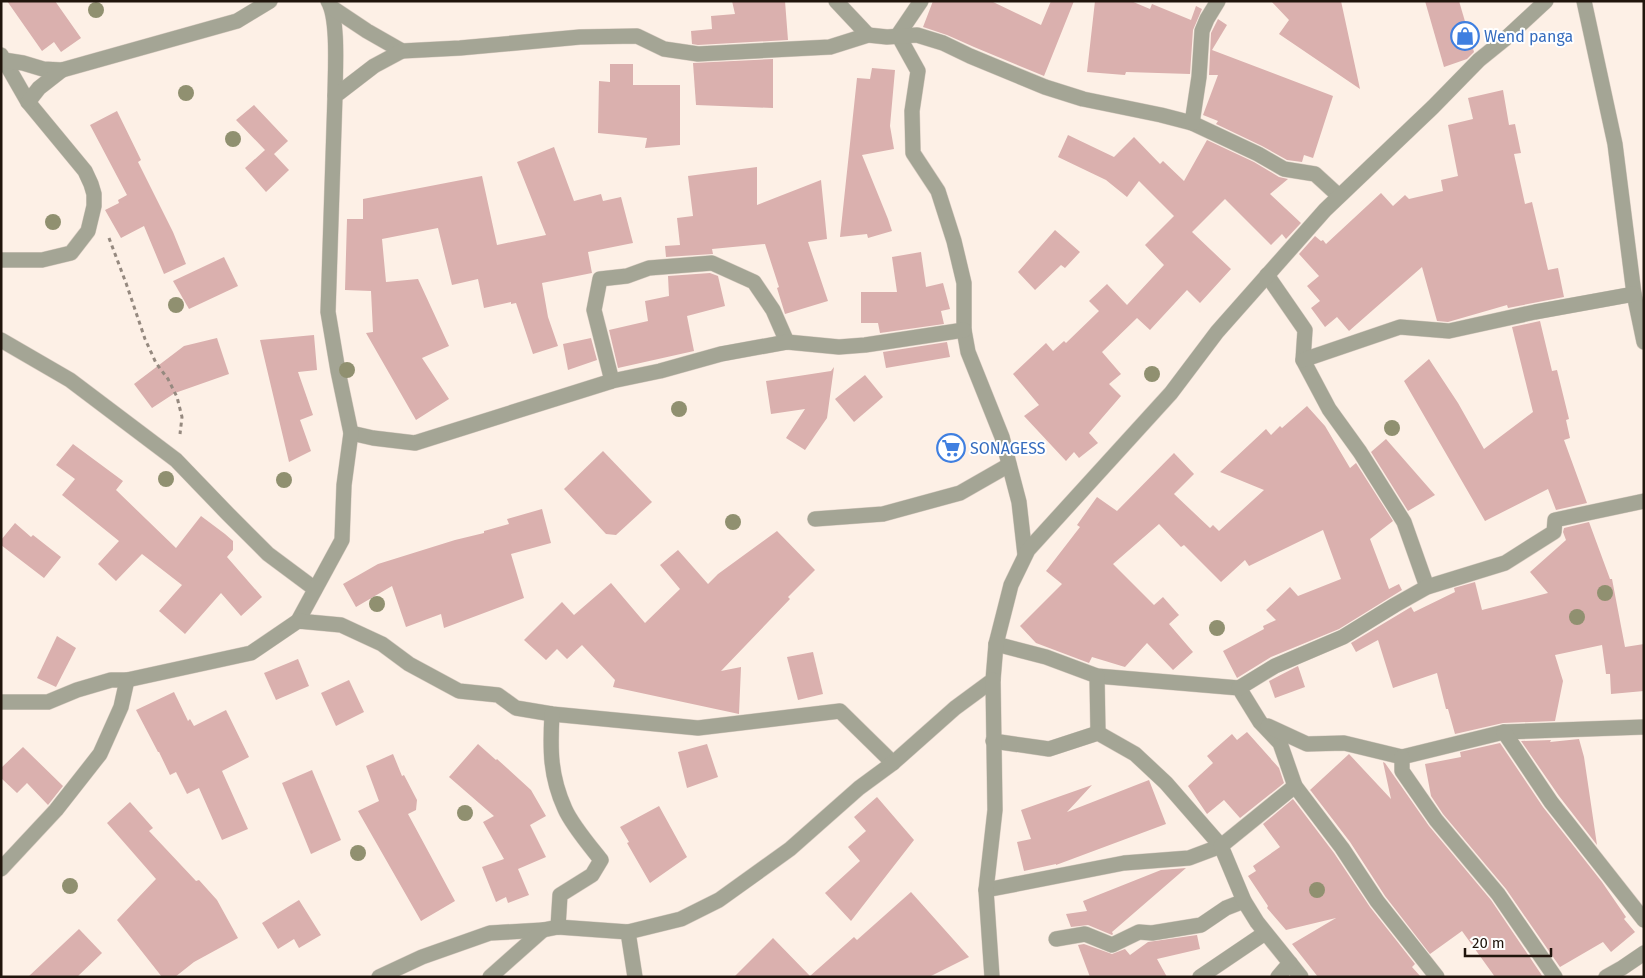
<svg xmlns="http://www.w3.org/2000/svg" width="1645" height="978" viewBox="0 0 1645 978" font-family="'Fira Sans',sans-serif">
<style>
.building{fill:#dab0ae}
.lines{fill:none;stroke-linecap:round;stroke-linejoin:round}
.minor-casing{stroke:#dacdc3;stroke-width:16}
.path{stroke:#95897f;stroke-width:3;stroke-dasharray:4 4;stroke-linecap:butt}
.minor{stroke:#a4a595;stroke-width:15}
.tree{fill:#909070}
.labels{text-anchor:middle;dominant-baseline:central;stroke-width:4;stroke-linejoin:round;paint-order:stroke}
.shop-label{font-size:16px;fill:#366cbe;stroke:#fff;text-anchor:start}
</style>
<rect width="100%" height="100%" fill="#fdf0e6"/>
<g class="building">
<path d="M7,1H55L81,38L61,52L54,42L42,51Z"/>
<path d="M732,1H785L788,40L698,45L692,44L691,31L712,29L711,16L735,14Z"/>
<path d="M933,1H991L1041,25L1051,1H1074L1044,76L974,47L947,35L923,27Z"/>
<path d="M1095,1H1131L1150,9L1152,4L1191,20L1196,6L1202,9L1193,30L1190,74L1126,72L1125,75L1087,72Z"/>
<path d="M1271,1H1341L1360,89L1279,34L1289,20Z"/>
<path d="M1425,1H1459L1474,52L1467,59L1444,67Z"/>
<path d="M1218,19L1227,25L1212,50L1333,96L1313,158L1304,155L1302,162L1287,160L1262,146L1216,124L1218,121L1203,115L1218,75H1209L1211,33Z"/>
<path d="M773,59V108L696,105L693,63Z"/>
<path d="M610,64H633V85H680V145L645,148L647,138L598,133L599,81L610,82Z"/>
<path d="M872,68L895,70L890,126L894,149L862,155L888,219L892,231L868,238L867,234L840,237L857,78L870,79Z"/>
<path d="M1503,90L1509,125L1515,124L1521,153L1514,154L1525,204L1532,202L1548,270L1558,268L1564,297L1508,308L1507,305L1448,322L1437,321L1422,267L1349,331L1337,317L1325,327L1311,308L1320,301L1307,286L1319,276L1299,254L1315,236L1321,241L1323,240L1326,244L1381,193L1393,206L1405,195L1409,199L1443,191L1441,180L1458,176L1448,125L1473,119L1468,98Z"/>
<path d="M254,105L288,141L274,154L289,170L266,192L245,168L265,150L236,120Z"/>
<path d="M117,111L141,160L138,162L173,232L186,264L164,274L144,226L121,238L105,210L119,203L118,200L127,195L90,125Z"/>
<path d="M1068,135L1114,157L1134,137L1160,164L1163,161L1184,181L1207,140L1254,162L1279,177L1288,179L1270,194L1301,223L1286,239L1282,234L1271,245L1225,199L1192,232L1231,269L1200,303L1187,290L1150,330L1137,318L1102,352L1121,374L1109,384L1121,396L1089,433L1098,443L1079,458L1074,452L1066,461L1024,416L1039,405L1013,374L1046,343L1053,351L1064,341L1066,343L1099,311L1089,301L1107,284L1127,305L1164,265L1145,245L1174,216L1139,181L1127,197L1106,180L1058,157Z"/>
<path d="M554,147L574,201L601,194L603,201L621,197L633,243L588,252L592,273L542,283L548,317L558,346L533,354L516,303L511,304V302L484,308L478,279L452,285L438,228L382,239L386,282L418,279L449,346L422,358L449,399L416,420L366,333L373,332L371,291L345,290L347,219H363V199L482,176L497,245L546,235L517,162Z"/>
<path d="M757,167V205L821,180L827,239L808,242L828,301L785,314L777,288L779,287L765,244L712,249L713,254L666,257L665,246L680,245L677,218L693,216L688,176Z"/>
<path d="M1055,230L1080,252L1065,268L1061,265L1035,290L1018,272Z"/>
<path d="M921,252L926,287L943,283L950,309L941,311L944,324L880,333L878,323H861V292H897L892,257Z"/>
<path d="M224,257L238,286L189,309L173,281Z"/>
<path d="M710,273L718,276L725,306L687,316L694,351L618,368L609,330L648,321L645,301L669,296L668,276Z"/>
<path d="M1540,321L1552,371L1557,370L1569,419L1566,420L1570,438L1564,440L1587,503L1556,510L1548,489L1485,521L1404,381L1429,359L1458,403L1484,449L1533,412L1512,327Z"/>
<path d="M314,335L317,370L298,372L313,415L300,420L311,451L289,462L260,340Z"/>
<path d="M217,338L229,374L175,393L152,408L134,384L184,346Z"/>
<path d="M591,338L597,360L568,370L563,344Z"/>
<path d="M947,342L950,357L886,368L883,352Z"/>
<path d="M834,367L827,418L805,450L786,438L805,409L771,414L766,381L831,371Z"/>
<path d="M865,375L883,397L854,422L835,399Z"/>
<path d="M1307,406L1325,426L1350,468L1356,463L1393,521L1370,539L1389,589L1399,584L1402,590L1339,629L1271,657L1237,678L1223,651L1264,629L1263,626L1276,620L1266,610L1290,587L1298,596L1341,579L1323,530L1249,566L1245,560L1221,582L1184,545L1181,547L1159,524L1113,564L1154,605L1163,597L1179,615L1169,624L1193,652L1173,670L1147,643L1125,667L1092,657L1089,663L1036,643L1020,626L1062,584L1046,571L1080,527L1077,525L1097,497L1117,511L1174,453L1194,474L1174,494L1210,528L1213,525L1219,531L1264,490L1220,472L1266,429L1271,435L1280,426L1282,428Z"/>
<path d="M1386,439L1435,495L1408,511L1371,452Z"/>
<path d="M73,444L123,481L116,490L176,548L201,516L225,534L233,541V550L227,557L262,597L241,616L221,593L185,634L159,611L182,585L142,554L116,581L98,564L119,541L62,495L75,479L56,465Z"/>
<path d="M603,451L652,502L616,535L606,534L564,489Z"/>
<path d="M542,509L551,543L511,554L524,598L444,628L441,614L406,627L392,586L356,607L343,584L378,564L455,540L484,533V531L509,524L507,519Z"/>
<path d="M1589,522L1610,579H1612L1625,647L1644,644V691L1611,694L1610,674H1606L1602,645L1555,655L1563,681L1555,721L1503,723L1455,734L1448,709H1446L1437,673L1393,688L1378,640L1356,652L1351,643L1411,607L1414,612L1455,592L1454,588L1475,582L1482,610L1548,593L1530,572L1566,540L1563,532L1564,528Z"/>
<path d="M15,523L31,537L33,535L61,557L44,578L1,545V540Z"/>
<path d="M777,531L815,570L788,597L790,599L721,671L741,667L739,714L613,687L615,680L582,645L567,659L557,649L546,660L524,640L562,602L574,615L611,583L645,623L680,589L660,565L678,550L708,584L718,574Z"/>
<path d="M57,636L76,648L56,687L37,678Z"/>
<path d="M813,652L823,694L798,700L787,657Z"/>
<path d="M298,659L309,686L276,700L264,673Z"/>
<path d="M1298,666L1305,687L1275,698L1269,681Z"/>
<path d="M349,680L364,712L336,726L321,693Z"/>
<path d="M174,692L188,721L190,719L194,726L226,710L249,757L222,771L248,829L222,840L199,788L187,794L176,772L170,775L159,752H158L136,710Z"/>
<path d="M1247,732L1279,768L1284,783L1240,818L1224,800L1207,814L1188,786L1213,763L1207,756L1232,734L1237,740Z"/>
<path d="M1579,739L1584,757L1597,845L1559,796L1521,741L1551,740L1550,742Z"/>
<path d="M1500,743L1543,807L1602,882L1626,917L1624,919L1635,932L1611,952L1603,942L1560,967L1506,889L1443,814L1431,796L1425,764L1461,757L1460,752Z"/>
<path d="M478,744L496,760L497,759L531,790L546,816L530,825L546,857L518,869L529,895L508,903L506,897L496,902L482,867L504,859L483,822L494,816L449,777Z"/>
<path d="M707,744L718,777L687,788L678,752Z"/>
<path d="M23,747L63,786L48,805L27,783L17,793L1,778V768Z"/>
<path d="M393,754L402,776L404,775L417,800L416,810L408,814L455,901L421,921L358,811L379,801L366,766Z"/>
<path d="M1349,754L1391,799L1383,762L1385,763L1429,826L1491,900L1543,977H1495L1462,931L1430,954L1385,896L1350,842L1311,791L1310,790Z"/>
<path d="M312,770L341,840L311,854L282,783Z"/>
<path d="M1149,780L1166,824L1056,865V864L1024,871L1017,842L1031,839L1021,810L1092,785L1067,812Z"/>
<path d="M877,797L914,840L851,921L825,893L860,861L848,847L866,831L854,817Z"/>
<path d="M1293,799L1334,853L1370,907L1415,964L1412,967L1421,977H1318L1292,944L1336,918L1286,930L1267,908L1268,906L1248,876L1256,871L1253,866L1280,847L1263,824Z"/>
<path d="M130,802L153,828L149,831L196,881L199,880L217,900L238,938L194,962L175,977H162L117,920L156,879L107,823Z"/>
<path d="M659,806L687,857L650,883L627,843L629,842L620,827Z"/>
<path d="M1186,868L1112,932L1113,934L1112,935L1088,925L1071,927L1066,914L1087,911L1083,901L1161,870Z"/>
<path d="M911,892L969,957L929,977H734L773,938L810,976L854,937L857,940Z"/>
<path d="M299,900L321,935L299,948L294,939L278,949L262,923Z"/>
<path d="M79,929L102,953L77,977H28Z"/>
<path d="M1197,935L1200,949L1157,959L1167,977H1090L1078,945L1084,944L1112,954L1125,949L1130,955L1148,942Z"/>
</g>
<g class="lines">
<defs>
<g id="minor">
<path d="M328,1C339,19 335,74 335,96"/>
<path d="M836,1L868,35"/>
<path d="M921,1L898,35L918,71L912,111L913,153L938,191L954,241L964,283V330L968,352L1002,437L1019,502L1025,555"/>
<path d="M1584,1L1615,144L1634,294L1644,342"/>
<path d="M331,7L367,31L402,51L460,48L580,37L637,36L664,49L698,54L830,47L868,35L887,37L917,35L943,43L970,56L1045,87L1083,99L1161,115L1192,123L1258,154L1284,169L1315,174L1339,196"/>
<path d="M1,55L28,102L85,171L91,184L94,194V206L88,231L71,253L42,260H1"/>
<path d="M4,60L23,63L43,69L62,70L237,21L270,1"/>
<path d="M28,102L39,88L62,70"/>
<path d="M1192,123L1199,77L1202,31L1207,19L1218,1"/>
<path d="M1267,275L1305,330L1303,360L1329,409L1360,452L1404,522L1427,587"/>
<path d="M1,340L70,380L176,460L228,514L268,554L315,589"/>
<path d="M1303,360L1400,327L1449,331L1535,312L1634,294"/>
<path d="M612,381L594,310L600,279L627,276L649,268L712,263L754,282L773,310L787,342"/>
<path d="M351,433L373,438L415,443L612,381L660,371L721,354L787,342L839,347L865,345L964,330"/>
<path d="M815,519L883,514L960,493L1009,465"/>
<path d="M298,621L342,540L344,485L351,433L338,371L328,312L335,96L374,66L402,51"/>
<path d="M996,644L1046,657L1097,676L1239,688L1260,722L1280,743L1295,786L1342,848L1377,901L1437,977"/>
<path d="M1097,676L1098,733"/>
<path d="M1239,688L1275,666L1343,637L1395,605L1427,587L1505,563L1554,532L1555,520L1644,501"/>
<path d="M1,702H48L77,690L111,680H127L251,653L298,621L341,625L382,644L409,664L459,691L498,695L516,708L552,714L698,728L840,711L893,763"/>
<path d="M552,714C550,750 550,776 565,809C572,825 590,846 601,860L592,875L560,895L558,927"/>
<path d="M1268,726L1307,744L1344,743L1402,757L1504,732L1644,727"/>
<path d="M1504,732L1551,802L1644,920"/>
<path d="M1402,757V771L1436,820L1498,894L1555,977"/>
<path d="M1,869L56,810L100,754L121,707L127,680"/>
<path d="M986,890L1124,863L1189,858L1221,846L1166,783L1135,754L1098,733L1049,749L993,741"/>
<path d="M628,932L635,977"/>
<path d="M1056,939L1085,934L1112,945L1139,932L1152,933L1201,925L1226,908L1244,901"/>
<path d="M1290,963L1301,977"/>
<path d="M379,977L422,957L490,933L543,930L558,927L628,932L681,919L719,900L790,849L859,788L893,763L955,708L993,680L996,644L1011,585L1028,550L1171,393L1217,332L1325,210L1433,107L1479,60L1505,39L1546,1"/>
<path d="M490,977L543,930"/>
<path d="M992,977L986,890L995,810L993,680"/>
<path d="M1200,977L1265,933"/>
<path d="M1278,977L1290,963L1257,922L1244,901L1221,846L1295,786"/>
<path d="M1606,977L1622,968L1644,953"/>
</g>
</defs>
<use href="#minor" class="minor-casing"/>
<path class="path" d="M109,238L126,283L145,339L156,363L168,379L177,397L182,417L180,434"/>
<use href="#minor" class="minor"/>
</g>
<g class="tree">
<circle cx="96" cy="10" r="8"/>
<circle cx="186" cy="93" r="8"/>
<circle cx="233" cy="139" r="8"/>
<circle cx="53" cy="222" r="8"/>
<circle cx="176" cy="305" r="8"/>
<circle cx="347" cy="370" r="8"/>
<circle cx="1152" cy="374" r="8"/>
<circle cx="679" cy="409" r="8"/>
<circle cx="1392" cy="428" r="8"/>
<circle cx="166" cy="479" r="8"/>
<circle cx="284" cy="480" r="8"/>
<circle cx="733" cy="522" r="8"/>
<circle cx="1605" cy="593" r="8"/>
<circle cx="377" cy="604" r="8"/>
<circle cx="1577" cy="617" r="8"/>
<circle cx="1217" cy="628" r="8"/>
<circle cx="465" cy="813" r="8"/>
<circle cx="358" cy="853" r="8"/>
<circle cx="70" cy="886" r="8"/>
<circle cx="1317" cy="890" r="8"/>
</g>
<defs>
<symbol id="shop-ring" viewBox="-11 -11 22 22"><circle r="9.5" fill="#fff" stroke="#3f7fe0" stroke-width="1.5"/><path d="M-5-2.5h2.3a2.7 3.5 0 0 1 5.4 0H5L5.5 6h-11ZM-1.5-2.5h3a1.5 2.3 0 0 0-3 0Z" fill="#3f7fe0"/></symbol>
<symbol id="supermarket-ring" viewBox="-11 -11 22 22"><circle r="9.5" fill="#fff" stroke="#3f7fe0" stroke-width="1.5"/><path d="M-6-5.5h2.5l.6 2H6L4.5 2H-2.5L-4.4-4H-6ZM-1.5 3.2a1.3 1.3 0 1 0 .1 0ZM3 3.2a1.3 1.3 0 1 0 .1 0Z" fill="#3f7fe0"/></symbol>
</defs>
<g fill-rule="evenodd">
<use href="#shop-ring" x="1449" y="20" width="32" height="32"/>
<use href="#supermarket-ring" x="935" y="432" width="32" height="32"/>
</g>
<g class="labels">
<g class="shop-label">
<text x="1484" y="36">Wend panga</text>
<text x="970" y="448">SONAGESS</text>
</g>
</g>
<rect width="1645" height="978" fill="none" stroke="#20150c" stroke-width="5"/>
<path d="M1465 948v8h86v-8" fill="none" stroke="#20150c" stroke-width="2.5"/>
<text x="1472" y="948" font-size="15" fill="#20150c" stroke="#ffffff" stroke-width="4" paint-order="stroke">20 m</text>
</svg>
